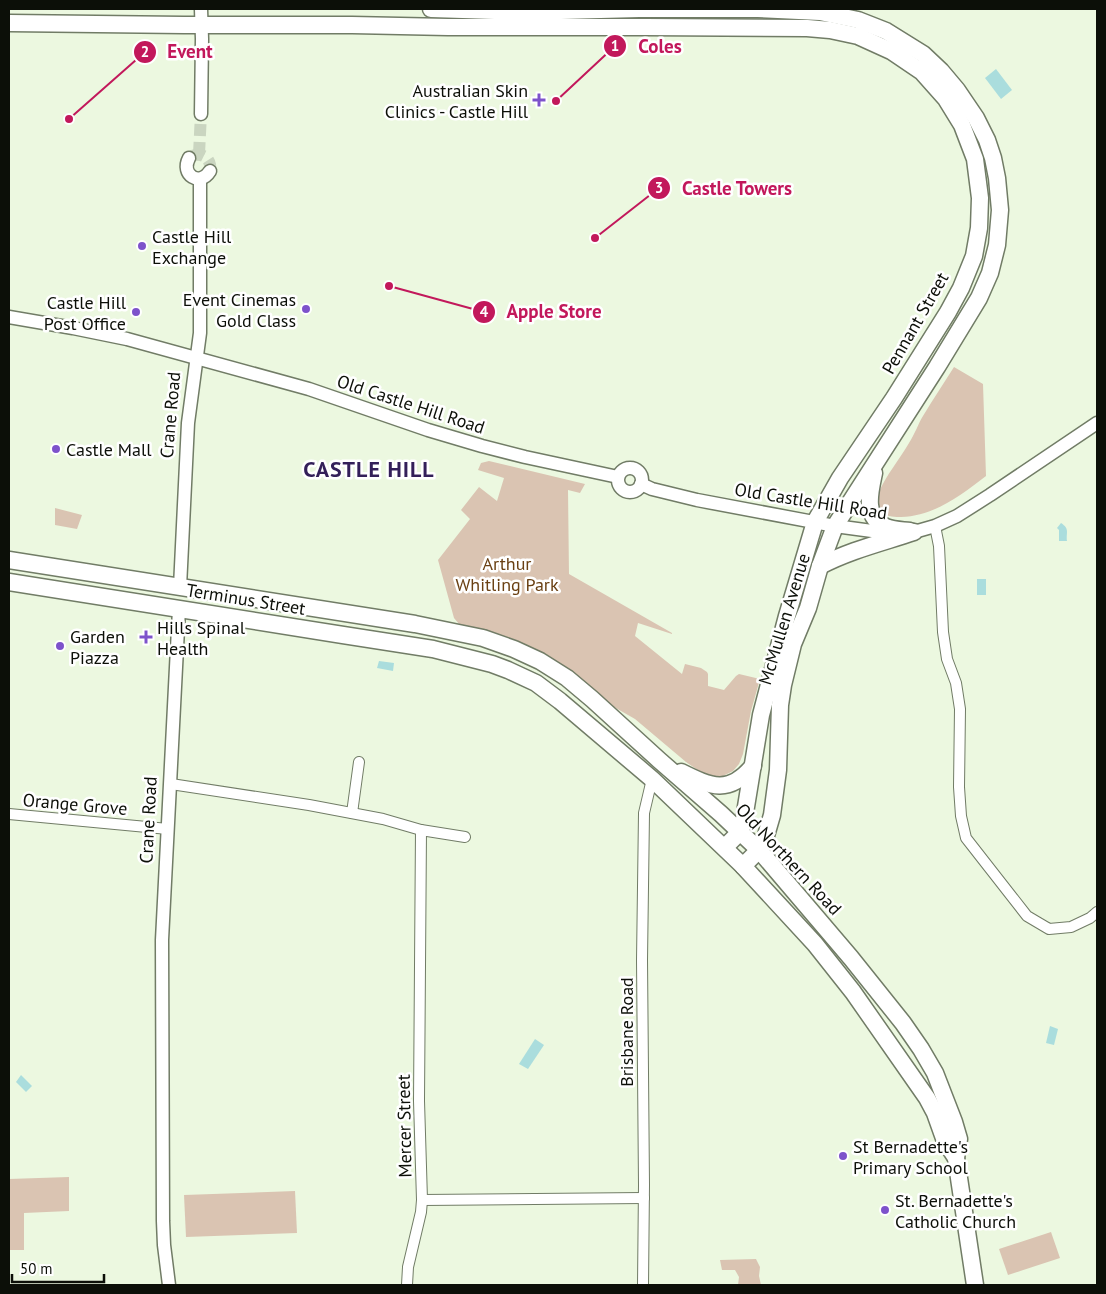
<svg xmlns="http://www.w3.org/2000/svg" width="1106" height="1294" viewBox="0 0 1106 1294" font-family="'PT Sans',sans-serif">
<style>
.green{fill:#dac4b2}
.water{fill:#add}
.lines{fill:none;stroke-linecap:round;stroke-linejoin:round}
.tertiary-tunnel{stroke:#cad5c0;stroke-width:12;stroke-dasharray:12 6;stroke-linecap:butt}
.minor-casing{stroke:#717c66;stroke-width:12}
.tertiary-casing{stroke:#717c66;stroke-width:15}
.primary-casing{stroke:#717c66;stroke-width:19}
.minor{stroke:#fff;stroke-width:10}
.tertiary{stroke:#fff;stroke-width:12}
.primary{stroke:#fff;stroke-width:16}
.poi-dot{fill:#7d52cb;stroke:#fff;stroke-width:2}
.labels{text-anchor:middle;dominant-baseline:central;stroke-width:5;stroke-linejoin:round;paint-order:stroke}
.poi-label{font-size:18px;fill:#0c0f08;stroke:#fff;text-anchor:start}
.street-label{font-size:18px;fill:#0c0f08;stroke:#fff}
.park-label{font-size:18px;fill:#6a4013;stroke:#fff}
.district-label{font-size:22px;font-weight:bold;letter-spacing:1px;fill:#331f59;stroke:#fff}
.leader{fill:none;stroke:#c2185b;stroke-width:2}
.callout-dot{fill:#c2185b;stroke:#fff;stroke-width:2}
.mark-label{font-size:15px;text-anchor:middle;font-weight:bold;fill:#fff}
.callout-label{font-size:19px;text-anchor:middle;font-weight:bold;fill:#c2185b;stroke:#fff;stroke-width:5;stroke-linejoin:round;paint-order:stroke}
</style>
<rect width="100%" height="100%" fill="#ecf8e0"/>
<g class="green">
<path d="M954,367L983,384L986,476C961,495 935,516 901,517C896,517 887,517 883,513C877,509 877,498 879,492C885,477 901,457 909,443C915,434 918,424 923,416C933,399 944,383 954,367Z"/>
<path d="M489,461L585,484L580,493L568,490L569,574L672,633V634L638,623L635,636L682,674L685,664L701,668L707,672L708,674V686L724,690L736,676L739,674L760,679L751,711L743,754L739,764L733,771L719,778L705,775L686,762L635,719L614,707L551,659L532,648L513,639L463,625L459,624L454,618L438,560L470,519L461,510L479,487L497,501L504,478L478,470L481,463Z"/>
<path d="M55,508L82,515L77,529L55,525Z"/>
<path d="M69,1177V1211L24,1213V1250H9V1179Z"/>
<path d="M295,1191L297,1233L186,1237L184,1195Z"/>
<path d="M1051,1232L1060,1258L1008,1275L999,1249Z"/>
<path d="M756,1259L760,1267L759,1276L761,1285H738L739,1277L735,1270H722L720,1260Z"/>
</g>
<g class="water">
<path d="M996,69L1012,90L1001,99L985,78Z"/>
<path d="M1061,523C1070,529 1066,532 1067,541H1059V530L1057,528Z"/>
<rect x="977" y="579" width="9" height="16"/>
<path d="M379,661L394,663L393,671L377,668Z"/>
<path d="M1050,1026L1058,1029L1054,1045L1046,1043Z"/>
<path d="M535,1039L544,1045L528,1069L519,1064Z"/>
<path d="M21,1075L32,1086L26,1092L16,1082Z"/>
</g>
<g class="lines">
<g class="tertiary-tunnel">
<path d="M199,154L201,114"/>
<path d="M192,156C203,152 212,159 210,171"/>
</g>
<defs>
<g id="minor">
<path d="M935,526L939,546L943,632L947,659L956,683L960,709L959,787L961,816L966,838L1027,916L1049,929L1071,927L1090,918L1097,912"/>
<path d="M171,784L309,805L383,819L421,830L465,837"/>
<path d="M352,813L359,762"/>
<path d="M9,814L168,829"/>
<path d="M422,1200L644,1198"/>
<path d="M407,1285L408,1267L421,1212L422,1200L419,1101L421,830"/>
<path d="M643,1285L644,1185L642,960L644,813L652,779"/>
</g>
<g id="tertiary">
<path d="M201,114L202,39L201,9"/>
<path d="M189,158C180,175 200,187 210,171"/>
<path d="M9,317L73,328L127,339L309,389L428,430L482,446L525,457L618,477"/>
<circle cx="630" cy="480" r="12"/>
<path d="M641,484L652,489L697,500L835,526L872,531L914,532L935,526L957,516L990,495L1097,423"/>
<path d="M180,587L188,423L200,333V179"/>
<path d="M169,1285L164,1245L163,1221L162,940L179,609"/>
</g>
<g id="primary">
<path d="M431,9L522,12L639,9H758L820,12L858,20L886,31L923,54L941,71L957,90L976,118L987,140L993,158L997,178L1000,210L997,245L990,273L979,298L937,367L835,526L820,566L808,608L793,644L783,685L780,705L778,770L772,815L765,839L759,850L743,866"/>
<path d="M9,23L184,25H352L448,27H645L807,28L830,30L858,36L891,51L922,72L946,99L962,125L975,159L980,198L979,228L974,256L961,288L948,312L894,398L840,478L815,522L787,616L761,715L744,819L740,832L725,847"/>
<path d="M874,473C870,492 863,517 886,527C893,530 902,530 910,531"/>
<path d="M9,560L415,624L483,638L514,649L540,661L567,678L592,699L659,760L721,814L759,850L851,958L903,1023L921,1049L935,1073L954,1122L959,1139L956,1158L975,1285"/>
<path d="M820,566C851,550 881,543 914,532"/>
<path d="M9,582L343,635L433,649L492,664L508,670L536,683L560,701L652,779L743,866L815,944L853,992L927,1098L935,1113L945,1141L956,1158"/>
<path d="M681,772C711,787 729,795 753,766"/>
</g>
</defs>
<use href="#minor" class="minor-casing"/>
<use href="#tertiary" class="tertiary-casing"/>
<use href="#primary" class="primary-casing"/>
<use href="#minor" class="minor"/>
<use href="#tertiary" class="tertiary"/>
<use href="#primary" class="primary"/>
</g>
<g class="poi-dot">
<path d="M536.5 92.5h5v5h5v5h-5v5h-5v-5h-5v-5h5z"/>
<circle cx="142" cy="246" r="5"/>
<circle cx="306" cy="309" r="5"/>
<circle cx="136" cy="312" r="5"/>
<circle cx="56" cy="449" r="5"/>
<path d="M143.5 629.5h5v5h5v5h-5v5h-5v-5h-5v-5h5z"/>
<circle cx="60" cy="646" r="5"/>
<circle cx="843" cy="1156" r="5"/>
<circle cx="885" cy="1210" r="5"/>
</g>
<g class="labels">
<g class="poi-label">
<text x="528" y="90" text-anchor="end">Australian Skin<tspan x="528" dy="21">Clinics - Castle Hill</tspan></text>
<text x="152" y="236">Castle Hill<tspan x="152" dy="21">Exchange</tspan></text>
<text x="296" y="299" text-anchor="end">Event Cinemas<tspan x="296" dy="21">Gold Class</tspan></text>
<text x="126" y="302" text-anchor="end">Castle Hill<tspan x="126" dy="21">Post Office</tspan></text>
<text x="66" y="449">Castle Mall</text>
<text x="157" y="627">Hills Spinal<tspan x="157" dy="21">Health</tspan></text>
<text x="70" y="636">Garden<tspan x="70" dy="21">Piazza</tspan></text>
<text x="853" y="1146">St Bernadette's<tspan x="853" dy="21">Primary School</tspan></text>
<text x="895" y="1200">St. Bernadette's<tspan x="895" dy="21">Catholic Church</tspan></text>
</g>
<g class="street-label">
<text transform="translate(915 323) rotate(-60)">Pennant Street</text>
<text transform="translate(411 404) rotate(18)">Old Castle Hill Road</text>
<text transform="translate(170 415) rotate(-85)">Crane Road</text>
<text transform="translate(811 501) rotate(9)">Old Castle Hill Road</text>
<text transform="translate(246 599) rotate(9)">Terminus Street</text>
<text transform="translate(784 619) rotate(-73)">McMullen Avenue</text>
<text transform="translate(75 804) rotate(5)">Orange Grove</text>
<text transform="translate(148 820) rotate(-87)">Crane Road</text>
<text transform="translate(789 859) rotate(47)">Old Northern Road</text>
<text transform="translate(626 1032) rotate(-90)">Brisbane Road</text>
<text transform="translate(404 1126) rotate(-91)">Mercer Street</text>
</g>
<g class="park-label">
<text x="507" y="563">Arthur<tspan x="507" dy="21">Whitling Park</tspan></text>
</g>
<g class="district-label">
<text x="369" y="469">CASTLE HILL</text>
</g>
</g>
<path class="leader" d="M556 101L615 46M69 119L145 52M595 238L659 188M389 286L484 312"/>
<g class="callout-dot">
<circle cx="556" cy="101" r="5"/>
<circle cx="69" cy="119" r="5"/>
<circle cx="595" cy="238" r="5"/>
<circle cx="389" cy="286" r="5"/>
<circle cx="615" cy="46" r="12"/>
<circle cx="145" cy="52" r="12"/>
<circle cx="659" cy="188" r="12"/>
<circle cx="484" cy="312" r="12"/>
</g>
<g class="mark-label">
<text x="615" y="51">1</text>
<text x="145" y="57">2</text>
<text x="659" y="193">3</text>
<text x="484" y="317">4</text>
</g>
<g class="callout-label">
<text x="660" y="53">Coles</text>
<text x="190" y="58">Event</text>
<text x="737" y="195">Castle Towers</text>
<text x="554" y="318">Apple Store</text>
</g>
<rect width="1106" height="1294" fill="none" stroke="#0c0f08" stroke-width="20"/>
<path d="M12 1274v8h92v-8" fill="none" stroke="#0c0f08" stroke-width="2.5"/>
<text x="20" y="1274" font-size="15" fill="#0c0f08" stroke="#ffffff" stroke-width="4" paint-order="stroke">50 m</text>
</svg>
